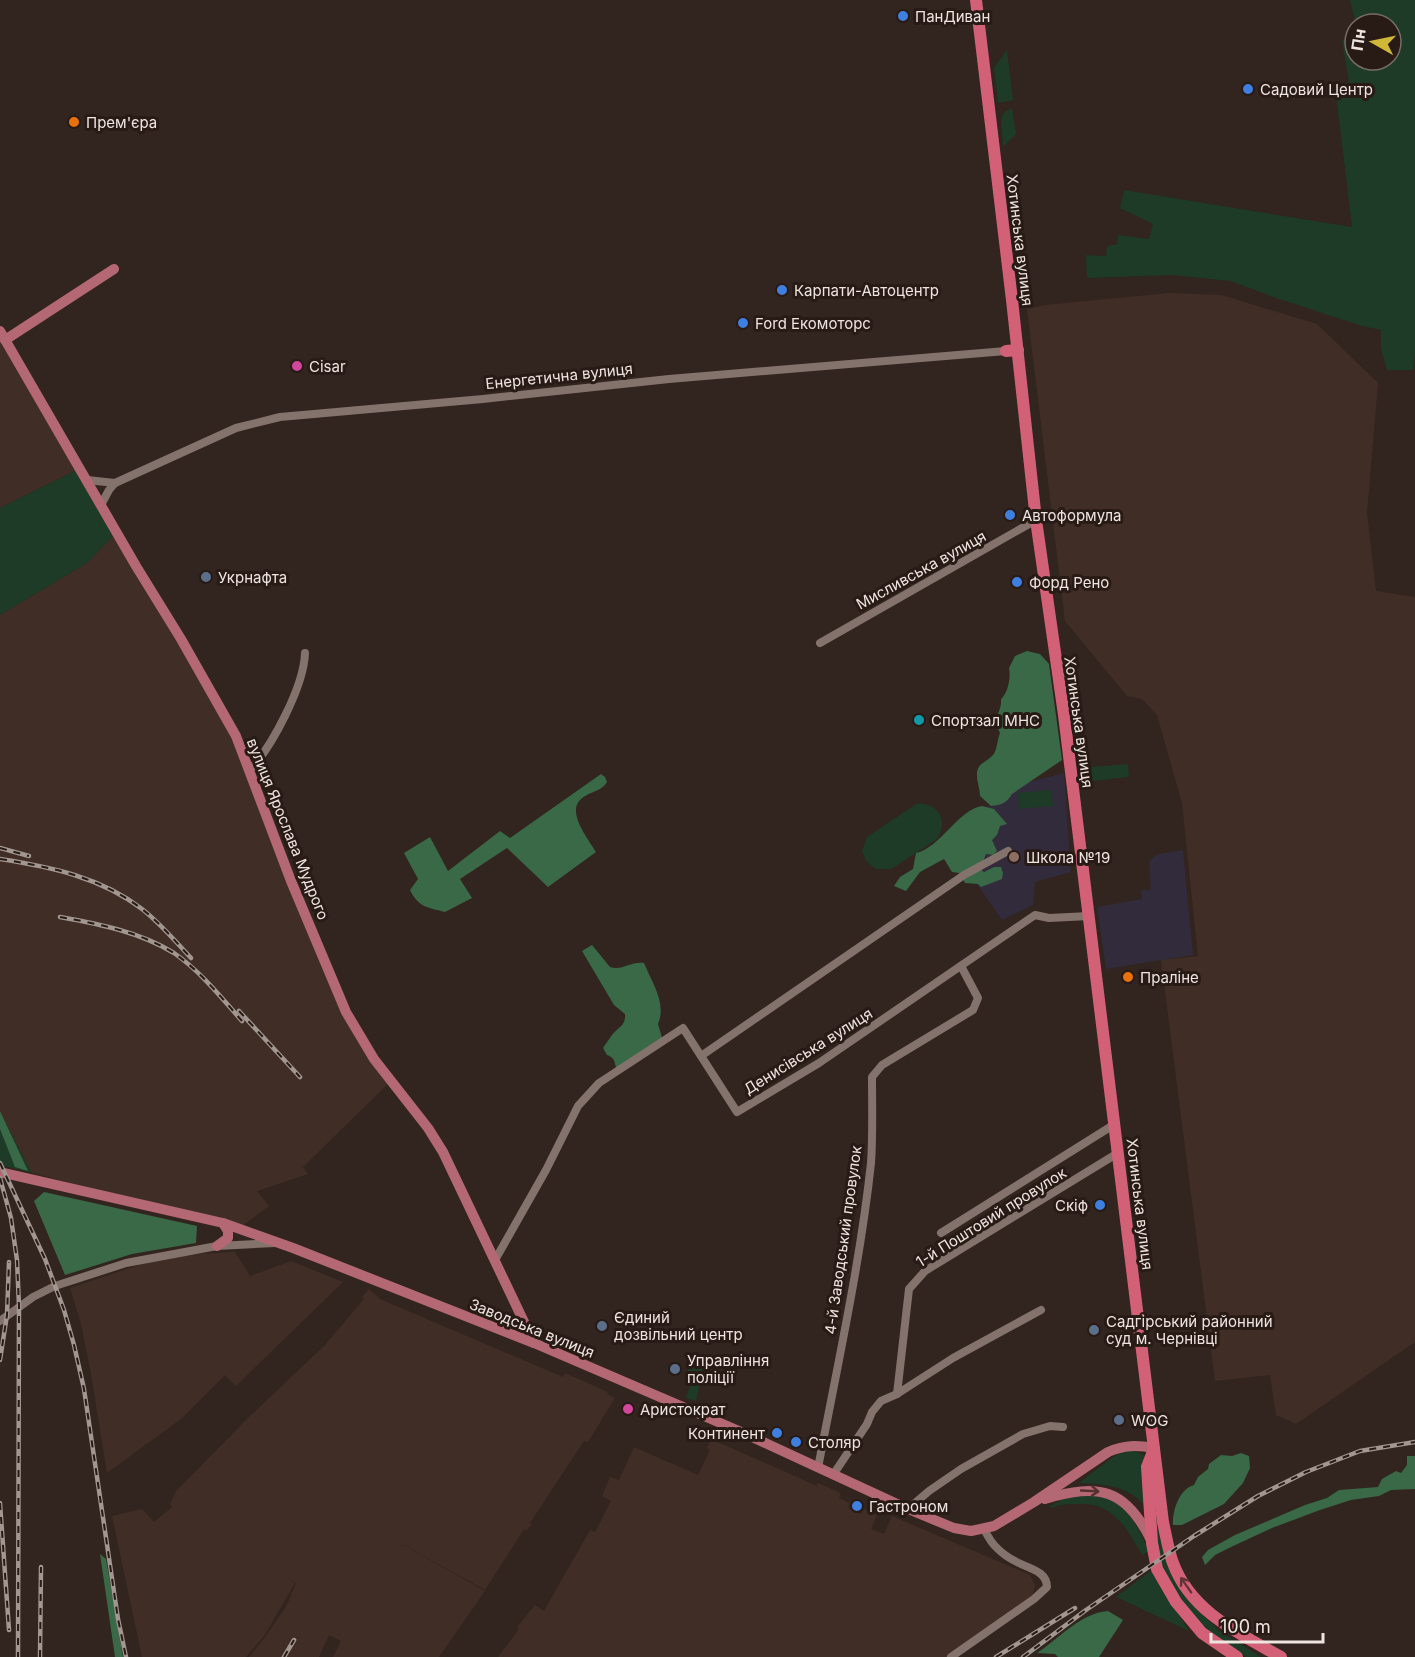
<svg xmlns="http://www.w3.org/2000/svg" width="1415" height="1657" viewBox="0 0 1415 1657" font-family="Inter,sans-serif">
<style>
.industrial{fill:#402e26}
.education{fill:#322b3b}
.green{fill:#1d3b26}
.forest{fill:#396946}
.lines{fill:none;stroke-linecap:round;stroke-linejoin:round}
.minor{stroke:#84736c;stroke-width:8}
.major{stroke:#b36873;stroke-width:10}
.highway{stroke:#d26177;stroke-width:12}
.rail-casing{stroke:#a29691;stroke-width:4.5}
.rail{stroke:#281a14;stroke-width:2;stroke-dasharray:7;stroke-linecap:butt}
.oneway{stroke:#523130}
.oneway2{stroke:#643337}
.shop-dot{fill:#3f7fe0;stroke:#281a14;stroke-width:2}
.food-dot{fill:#e8710a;stroke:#281a14;stroke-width:2}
.hotel-dot{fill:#d1479c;stroke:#281a14;stroke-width:2}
.service-dot{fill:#5c6f8a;stroke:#281a14;stroke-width:2}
.culture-dot{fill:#0f9aa8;stroke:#281a14;stroke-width:2}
.education-dot{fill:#8d6e63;stroke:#281a14;stroke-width:2}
.labels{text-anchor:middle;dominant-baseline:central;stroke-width:6;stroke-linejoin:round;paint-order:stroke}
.poi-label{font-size:15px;fill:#eee4e0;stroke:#281a14;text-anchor:start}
.street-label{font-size:15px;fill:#eee4e0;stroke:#281a14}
</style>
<rect width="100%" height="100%" fill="#32241e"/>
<g class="industrial">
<path d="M1169,293L1221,295L1317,324L1378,383L1367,513L1376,591L1415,597V1342L1296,1424L1276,1415L1270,1375L1215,1381L1161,960L1198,956L1182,803L1157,715L1142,699L1127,696L1065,621L1027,309L1045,305Z"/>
<path d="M0,334L79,469L0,508Z"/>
<path d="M114,535L235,736L344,1011L390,1082L303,1167L308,1174L257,1191L269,1206L241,1227L32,1173L0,1112V615L87,563Z"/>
<path d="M235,1252L250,1276L291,1261L343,1282L236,1386L225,1375L181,1419L107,1473L91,1374L81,1324L70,1288L145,1263L180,1255Z"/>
<path d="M369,1289L380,1299L563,1377L565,1373L608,1392L607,1394L615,1398L588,1442L584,1441L530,1523L532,1524L527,1530L524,1529L485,1590L375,1529L485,1591L439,1657H333L341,1641L329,1635L319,1657H249L265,1637L286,1607L296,1583L281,1574L295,1583L264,1636L246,1657H142L112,1516L142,1509L154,1522L172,1507L170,1504L176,1491L251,1415L324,1346L364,1299L362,1297Z"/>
<path d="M711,1439L817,1486L818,1483L841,1493L839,1498L850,1503L848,1508L861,1514L864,1509L877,1515L871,1529L884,1534L892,1516L1030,1575L1035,1585L1032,1597L948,1657H498L519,1629L517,1627L535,1605L544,1611L590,1530L595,1532L611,1501L602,1496L610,1477L619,1480L634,1447L698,1475L710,1450L707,1448Z"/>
</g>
<g class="education">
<path d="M1064,773L1071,872L1035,882L1033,905L1002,920L947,841L1013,786Z"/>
<path d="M1183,850L1193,955L1106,969L1097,907L1142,899L1141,890H1151L1149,861L1158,854Z"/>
</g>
<g class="green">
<path d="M1350,0H1415V352L1413,370H1387L1381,349V330L1362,326L1273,297L1231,281L1171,275L1087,278L1086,255L1106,256L1107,246L1117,244L1118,235L1149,239L1153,224L1120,208L1124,190L1352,227L1335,86L1349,82L1342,41L1355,32V60H1391V24H1356Z"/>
<path d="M1007,50L1013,100L998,103L994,68Z"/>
<path d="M1012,108L1016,134L1003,147L1001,119L1004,112Z"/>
<path d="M79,469L114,535L87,563L0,615V508Z"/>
<path d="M1128,764L1129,777L1092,781L1090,767Z"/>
<path d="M1051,790L1053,806L1019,809L1018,793Z"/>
<path d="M916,804C938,801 950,822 936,840L891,869H876L866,861L862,851L867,837Z"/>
<path d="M0,1112L32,1173L0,1165Z"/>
<path d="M690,1365L703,1368L696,1401L686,1398L692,1379L686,1376Z"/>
<path d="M1126,1450L1135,1451L1144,1455L1146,1507C1129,1486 1105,1484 1079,1483L1113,1457Z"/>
<path d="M1152,1464L1175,1579L1198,1610L1218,1630L1261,1657H1246L1213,1635L1193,1615L1170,1584L1160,1562L1153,1517Z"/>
<path d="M1090,1495C1096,1496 1103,1497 1109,1499C1129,1506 1141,1534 1149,1551L1142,1555C1127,1529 1114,1503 1080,1504C1070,1504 1061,1504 1051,1508L1050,1506L1065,1498Z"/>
<path d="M1152,1570L1156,1578L1189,1631L1116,1597Z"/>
</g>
<g class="forest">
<path d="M1027,651L1040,654L1049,664L1062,760L1012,794C1007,803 1001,805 991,806L980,796C980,788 976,780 977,772C979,762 987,762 993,755C997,751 997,740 1000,733C991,716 1002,714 1001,699C1008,693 1011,677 1009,668L1015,656Z"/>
<path d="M601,774L605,777L607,782C603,789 595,791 587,795C562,807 586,835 596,852L548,887L507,848L460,879L472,898L445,912C427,907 419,908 410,890L418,879L404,853L430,837L448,871L500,831L510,838Z"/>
<path d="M982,806L994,809L1007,824L1000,826L997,835L992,840L997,851L993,855L986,854L980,869L984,872L994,867H1001L1003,873L1002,879L981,887L978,884L965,883L959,873L952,872L944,859L920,872L906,891L894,886L900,877L913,869L916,853C940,848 959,809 982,806Z"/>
<path d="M592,945L610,967C622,971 631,961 644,963C652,983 667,1003 658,1024L663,1041L617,1071C614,1063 616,1058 607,1055L603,1048C606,1044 609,1039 612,1035C618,1027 626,1026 625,1014L614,1005L582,951Z"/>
<path d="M0,1111L28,1171L15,1167L0,1129Z"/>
<path d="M44,1192L197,1226L196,1243L132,1254L65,1275L34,1201Z"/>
<path d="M1241,1453L1249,1456L1250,1468L1243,1483L1224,1504L1182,1525H1173C1172,1511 1179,1489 1194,1485L1198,1477L1208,1469L1209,1464L1221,1455L1232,1456Z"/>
<path d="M1407,1456H1415V1489L1391,1490L1379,1496L1351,1500L1320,1510L1272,1528L1231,1547L1215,1555L1205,1565L1202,1557L1208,1550L1235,1535L1305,1505L1327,1498L1339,1490L1378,1487L1382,1479L1396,1471L1401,1473L1407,1465Z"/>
<path d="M100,1554L106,1559L123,1657H115Z"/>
<path d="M1108,1611L1123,1620L1099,1657H1058L1055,1654L1037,1653C1059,1639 1080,1613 1108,1611Z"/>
</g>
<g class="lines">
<g class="minor">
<path d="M87,480L115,483"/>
<path d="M101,505L109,490L115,483L236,428L280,417L483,399L669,379L1006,351"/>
<path d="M820,643L1036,520"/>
<path d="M249,771C272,747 304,686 305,653"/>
<path d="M701,1056L964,875L1008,851"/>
<path d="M941,1233L1115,1124"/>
<path d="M495,1260L546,1170L578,1106L599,1083L683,1028L737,1112L819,1063L1035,915L1049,918L1089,916"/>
<path d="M0,1321L33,1297L55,1286L126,1263L217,1246L275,1243"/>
<path d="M897,1394L909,1289L925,1271L1118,1153"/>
<path d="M818,1468C837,1367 860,1265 871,1163C873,1135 872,1105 872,1077L882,1065L973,1010L978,998L961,966"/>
<path d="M833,1475L867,1424L872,1412L881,1401L897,1394L953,1358L1041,1310"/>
<path d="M908,1509L929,1491L961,1469L1023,1434L1050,1426L1063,1427"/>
<path d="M951,1657L1034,1599L1047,1587C1047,1570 1026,1568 1015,1561C1009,1558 1003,1554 998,1549C992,1544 988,1537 984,1529"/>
</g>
<g class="major">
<path d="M0,331L136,566L181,639L236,736L291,881L346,1012L374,1059L428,1128L443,1152L534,1343"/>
<path d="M5,340L114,269"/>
<path d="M0,1172L223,1223L293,1248L534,1343L739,1431L908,1509L954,1528L971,1531L994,1526L1034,1502L1108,1452C1124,1445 1137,1445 1154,1448"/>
<path d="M217,1246L228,1238V1231L223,1223"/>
<path d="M1045,1499C1099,1483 1126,1488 1152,1542"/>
</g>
<g class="highway">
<path d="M976,0L1012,300L1036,520L1064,715L1163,1522C1166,1535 1168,1550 1173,1563C1191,1612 1239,1633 1281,1657"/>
<path d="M1006,351L1018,350"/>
<path d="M1154,1449L1147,1467L1152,1543L1157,1569L1176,1602L1202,1633L1237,1657"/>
</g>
<defs>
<g id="rail">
<path d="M0,848L29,856"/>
<path d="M0,859C51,867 100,877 142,909C160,923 175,941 191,958"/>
<path d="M60,917C99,924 140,932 174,953C200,971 221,997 242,1021"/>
<path d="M239,1011L300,1077"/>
<path d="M0,1163L45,1259L64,1310L74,1345L84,1389L118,1619L126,1657"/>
<path d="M0,1178L11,1218L17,1260L19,1306L18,1657"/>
<path d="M0,1360L7,1315L9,1262"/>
<path d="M0,1503L9,1630"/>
<path d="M40,1657L41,1567"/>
<path d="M284,1657L294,1640"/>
<path d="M996,1657L1075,1608"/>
<path d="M1023,1657L1086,1610L1194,1536L1258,1496L1306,1472L1360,1451L1415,1442"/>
</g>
</defs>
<use href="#rail" class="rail-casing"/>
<use href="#rail" class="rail"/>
</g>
<defs><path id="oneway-shaft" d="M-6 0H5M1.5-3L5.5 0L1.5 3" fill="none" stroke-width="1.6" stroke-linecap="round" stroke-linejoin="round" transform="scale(1.5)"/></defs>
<use class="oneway" href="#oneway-shaft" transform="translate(1090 1491) rotate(3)"/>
<use class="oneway2" href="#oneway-shaft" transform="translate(1186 1585) rotate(-125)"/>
<g class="shop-dot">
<circle cx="903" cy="16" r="6"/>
<circle cx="1248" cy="89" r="6"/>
<circle cx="782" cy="290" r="6"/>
<circle cx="743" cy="323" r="6"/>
<circle cx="1010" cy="515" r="6"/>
<circle cx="1017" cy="582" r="6"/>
<circle cx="1100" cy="1205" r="6"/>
<circle cx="777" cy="1433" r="6"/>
<circle cx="796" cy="1442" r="6"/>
<circle cx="857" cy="1506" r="6"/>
</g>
<g class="food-dot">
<circle cx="74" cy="122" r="6"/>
<circle cx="1128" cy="977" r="6"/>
</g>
<g class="hotel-dot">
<circle cx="297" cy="366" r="6"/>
<circle cx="628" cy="1409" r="6"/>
</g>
<g class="service-dot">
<circle cx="206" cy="577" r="6"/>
<circle cx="602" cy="1326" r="6"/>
<circle cx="1094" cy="1330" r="6"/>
<circle cx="675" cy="1369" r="6"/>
<circle cx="1119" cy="1420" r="6"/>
</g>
<circle class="culture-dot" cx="919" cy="720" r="6"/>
<circle class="education-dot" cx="1014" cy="857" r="6"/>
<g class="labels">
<g class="poi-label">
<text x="915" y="16">ПанДиван</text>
<text x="1260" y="89">Садовий Центр</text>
<text x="86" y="122">Прем'єра</text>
<text x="794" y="290">Карпати-Автоцентр</text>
<text x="755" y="323">Ford Екомоторс</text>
<text x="309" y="366">Cisar</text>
<text x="1022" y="515">Автоформула</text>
<text x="218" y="577">Укрнафта</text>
<text x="1029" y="582">Форд Рено</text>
<text x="931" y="720">Спортзал МНС</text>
<text x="1026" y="857">Школа №19</text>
<text x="1140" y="977">Праліне</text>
<text x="1088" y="1205" text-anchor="end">Скіф</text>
<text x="614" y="1317">Єдиний<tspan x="614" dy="17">дозвільний центр</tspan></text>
<text x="1106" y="1321">Садгірський районний<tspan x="1106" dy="17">суд м. Чернівці</tspan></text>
<text x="687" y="1360">Управління<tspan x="687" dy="17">поліції</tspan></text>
<text x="640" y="1409">Аристократ</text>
<text x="1131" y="1420">WOG</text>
<text x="765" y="1433" text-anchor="end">Континент</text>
<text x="808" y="1442">Столяр</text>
<text x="869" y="1506">Гастроном</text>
</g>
<g class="street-label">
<text transform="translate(1020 240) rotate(83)">Хотинська вулиця</text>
<text transform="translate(559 376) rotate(-6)">Енергетична вулиця</text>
<text transform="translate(921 570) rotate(-29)">Мисливська вулиця</text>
<text transform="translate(1079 722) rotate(82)">Хотинська вулиця</text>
<text transform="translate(288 829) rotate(68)">вулиця Ярослава Мудрого</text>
<text transform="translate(808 1051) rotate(-32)">Денисівська вулиця</text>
<text transform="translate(1140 1204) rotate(83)">Хотинська вулиця</text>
<text transform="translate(991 1217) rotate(-32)">1-й Поштовий провулок</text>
<text transform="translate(843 1240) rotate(-82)">4-й Заводський провулок</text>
<text transform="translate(532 1328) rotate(22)">Заводська вулиця</text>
</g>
</g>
<g transform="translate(1373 42) rotate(279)"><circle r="28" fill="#281a14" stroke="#776b66" stroke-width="1.5"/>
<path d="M0-4.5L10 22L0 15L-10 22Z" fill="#cfb837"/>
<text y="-9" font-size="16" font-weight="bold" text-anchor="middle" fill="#eee4e0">Пн</text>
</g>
<path d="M1211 1633v9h112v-9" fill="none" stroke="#eee4e0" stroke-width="3"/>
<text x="1220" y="1633" font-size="18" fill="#eee4e0" stroke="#281a14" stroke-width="4.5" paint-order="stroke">100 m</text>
</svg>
